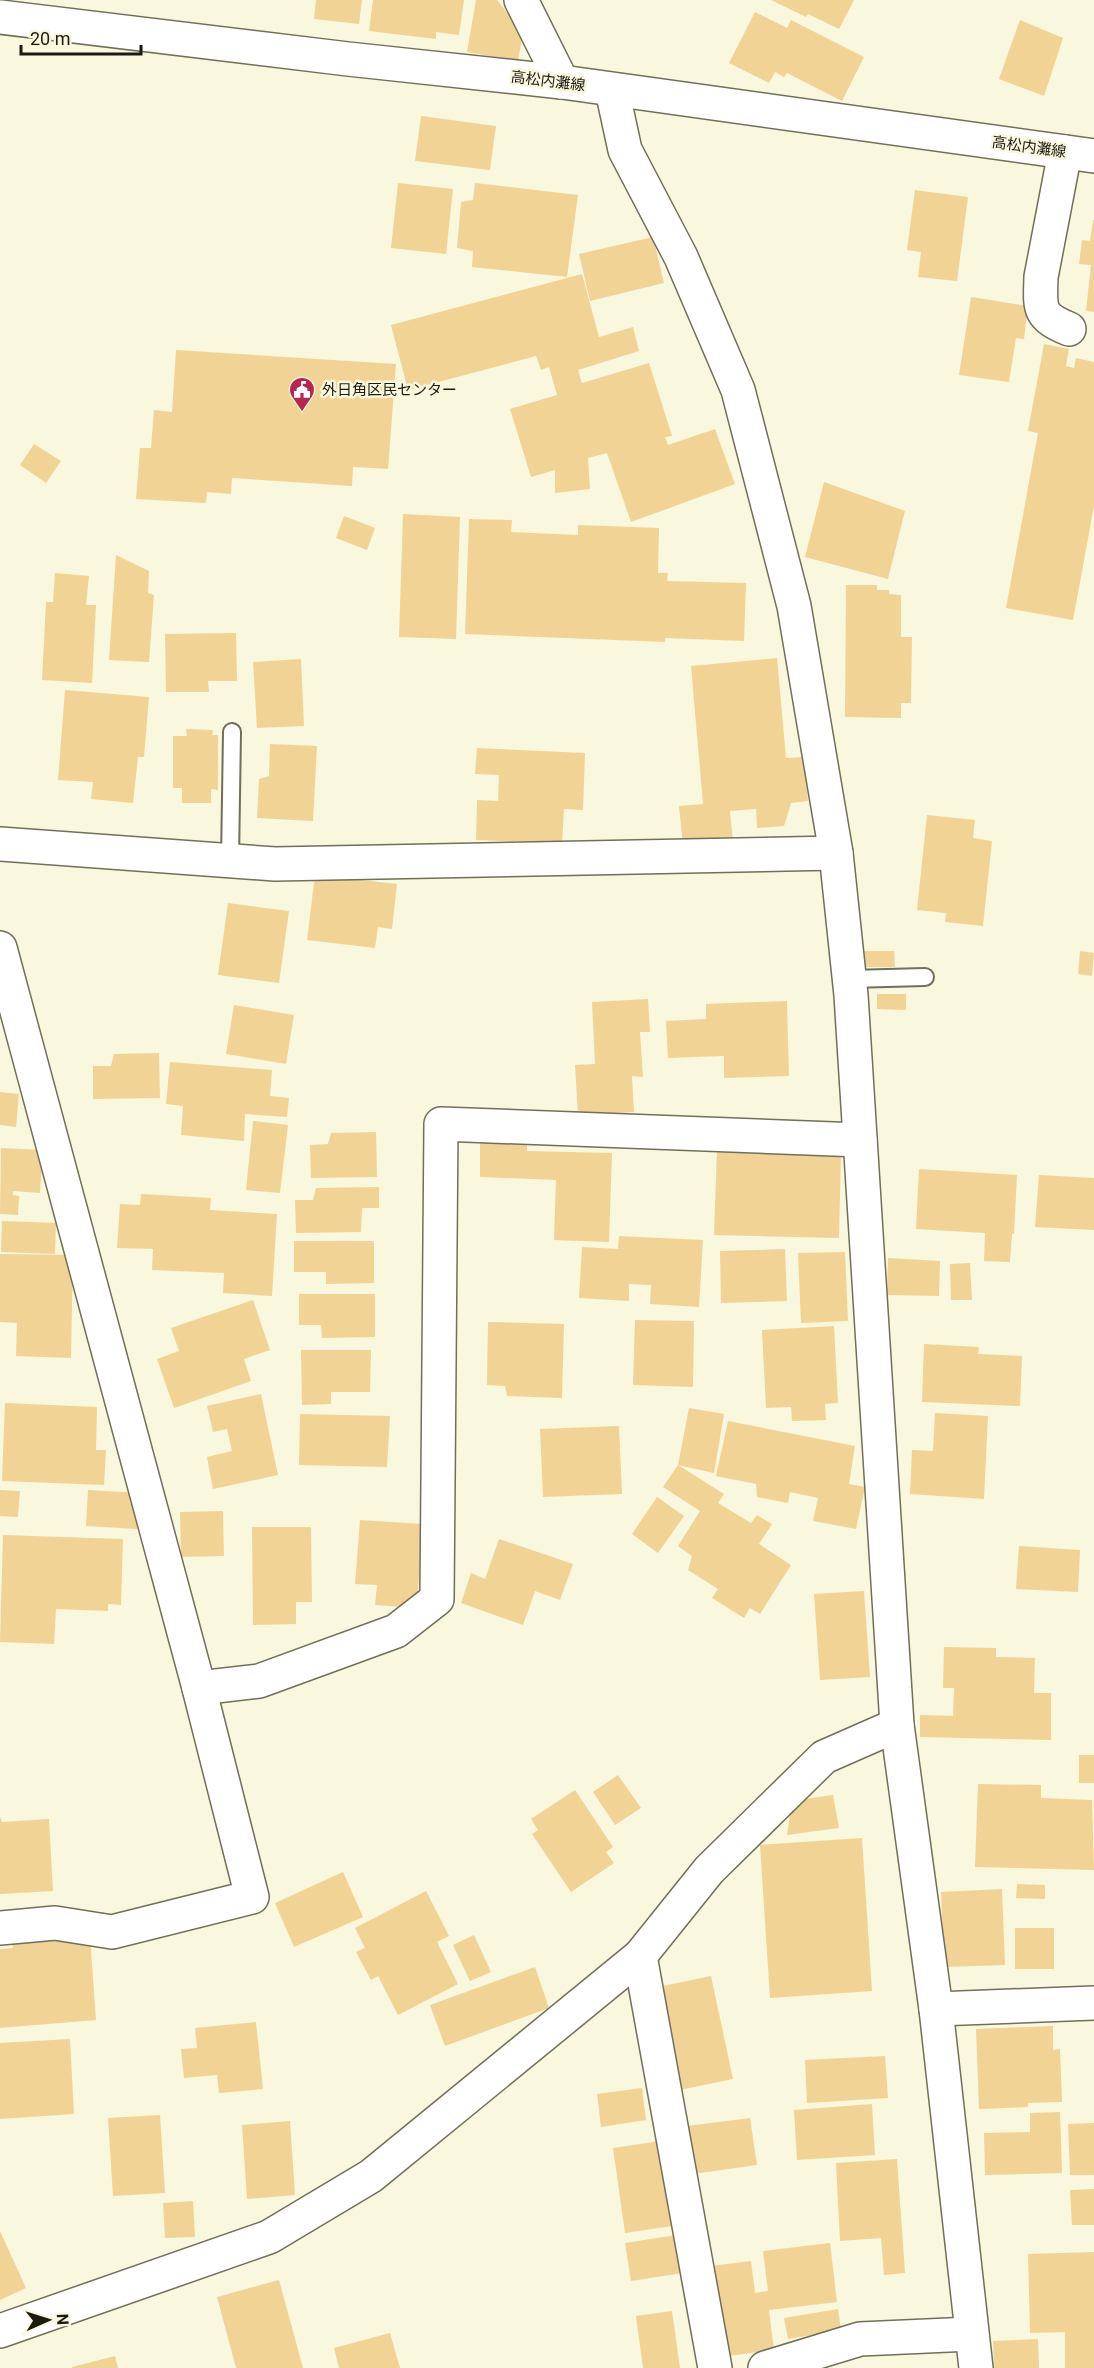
<svg xmlns="http://www.w3.org/2000/svg" width="1094" height="2368" viewBox="0 0 1094 2368" font-family="Roboto,'Noto Sans JP',sans-serif">
<style>
.building{fill:#f1d395}
.lines{fill:none;stroke-linecap:round;stroke-linejoin:round}
.lane-casing{stroke:#716f59;stroke-width:20}
.street-casing{stroke:#716f59;stroke-width:36}
.secondary-casing{stroke:#716f59;stroke-width:36}
.lane{stroke:#fff;stroke-width:16}
.street{stroke:#fff;stroke-width:33}
.secondary{stroke:#fff;stroke-width:33}
.labels{text-anchor:middle;dominant-baseline:central;stroke-width:5;stroke-linejoin:round;paint-order:stroke}
.street-label{font-size:15px;fill:#1c1b12;stroke:#f9f7de}
.poi-label{font-size:15px;fill:#1c1b12;stroke:#f9f7de;text-anchor:start}
</style>
<rect width="100%" height="100%" fill="#f9f7de"/>
<g class="building">
<path d="M316,0H362L359,24L314,19Z"/>
<path d="M373,0H464L459,35L436,32V39L369,31Z"/>
<path d="M476,0H497L523,33L518,61L467,52Z"/>
<path d="M771,0H854L839,29L808,14L806,17Z"/>
<path d="M755,12L787,28L791,20L864,57L842,101L787,73L784,77L775,72L769,83L729,63Z"/>
<path d="M1020,20L1063,38L1044,96L999,79Z"/>
<path d="M421,116L496,126L490,170L415,161Z"/>
<path d="M398,183L453,189L446,254L391,248Z"/>
<path d="M475,183L578,195L567,277L472,267L473,251L457,248L461,202L473,200Z"/>
<path d="M915,190L968,197L957,281L918,277L921,252L907,250Z"/>
<path d="M1093,220H1094V312L1086,311L1091,265L1079,264L1082,240L1090,241Z"/>
<path d="M653,237L664,283L590,301L579,254Z"/>
<path d="M582,274L599,337L633,327L639,351L578,370L582,383L649,363L672,436L665,437L668,445L715,429L735,484L631,522L607,453L588,458L590,489L555,493V470L531,477L510,409L557,395L549,367L541,370L536,356L408,390L391,325Z"/>
<path d="M971,297L1028,306L1024,339L1016,338L1009,382L959,375Z"/>
<path d="M1044,344L1069,349L1066,366L1074,368L1076,358L1094,362V506L1073,620L1006,608L1038,433L1028,431Z"/>
<path d="M176,350L396,364L388,469L353,467L352,486L232,478L231,494L207,492L206,503L136,499L140,448H151L154,410L172,412Z"/>
<path d="M34,444L61,461L46,483L20,465Z"/>
<path d="M824,482L905,511L888,579L805,557Z"/>
<path d="M403,514L460,517L456,639L399,637Z"/>
<path d="M344,516L375,528L367,550L336,538Z"/>
<path d="M469,519L512,520L511,532L578,535V525L659,528L658,573H668L667,581L746,583L744,641L665,638V642L465,634Z"/>
<path d="M116,555L149,571L148,593L154,595L149,662L109,660Z"/>
<path d="M55,573L89,576L86,605H96L92,683L42,680L46,602H53Z"/>
<path d="M846,585H877V590H889V594L901,595V637H912L911,703H901V718L845,717Z"/>
<path d="M236,633L237,681H208L209,692H166L165,634Z"/>
<path d="M777,658L786,758L804,757L808,801L791,803L784,826L757,828L756,809L730,811L733,842L683,846L679,806L703,804L691,666Z"/>
<path d="M301,659L304,726L257,728L253,662Z"/>
<path d="M65,690L149,697L144,757H138L133,803L91,799L93,782L58,780Z"/>
<path d="M186,729L213,730L212,735H218V790L211,789V803H182V788H173V736H187Z"/>
<path d="M270,744L317,746L313,821L257,818L259,779L269,776Z"/>
<path d="M477,748L585,753L583,810L564,809L562,843L476,840L477,800L498,801L499,775L475,774Z"/>
<path d="M927,815L975,820L973,838L992,841L983,926L945,922L946,913L917,910Z"/>
<path d="M315,875L397,884L392,929L378,927L375,948L307,940Z"/>
<path d="M228,903L289,911L279,983L218,975Z"/>
<path d="M864,951H894L895,967H864Z"/>
<path d="M1080,951L1094,953L1092,976L1078,974Z"/>
<path d="M877,994H906V1010L877,1009Z"/>
<path d="M648,999L650,1032H640L643,1077L632,1076L634,1112L578,1115L575,1065L595,1064L592,1002Z"/>
<path d="M787,1001L789,1076L724,1078V1056L668,1058L666,1021L706,1019V1004Z"/>
<path d="M234,1005L294,1015L286,1064L226,1054Z"/>
<path d="M159,1053L160,1098L93,1099V1066H111L114,1054Z"/>
<path d="M170,1062L272,1070L270,1096L289,1098L287,1117L245,1114L244,1141L181,1135L183,1106L166,1104Z"/>
<path d="M0,1092L19,1094L16,1127L0,1125Z"/>
<path d="M253,1121L288,1125L280,1193L246,1190Z"/>
<path d="M376,1132L377,1177L311,1178L310,1145L328,1144L331,1133Z"/>
<path d="M480,1140L527,1142V1151L612,1153L609,1242L554,1240L556,1180L480,1177Z"/>
<path d="M1,1148L43,1150L40,1193L13,1191V1195L19,1196L18,1215L0,1214Z"/>
<path d="M717,1149L841,1153L839,1238L714,1235Z"/>
<path d="M919,1169L1017,1175L1014,1234H1012L1010,1262L984,1261L985,1233L916,1229Z"/>
<path d="M1039,1175L1094,1178V1230L1035,1227Z"/>
<path d="M379,1187V1208H362L361,1232L296,1233L295,1200H313L316,1188Z"/>
<path d="M141,1194L211,1198L210,1210L277,1214L272,1296L223,1293L224,1273L152,1270L153,1249L117,1248L120,1204L140,1205Z"/>
<path d="M2,1221L56,1223L55,1254L1,1252Z"/>
<path d="M619,1236L703,1240L699,1307L650,1304L651,1285L629,1284V1301L579,1298L582,1247L618,1249Z"/>
<path d="M294,1241H374V1283L326,1284V1272H294Z"/>
<path d="M785,1249L787,1301L721,1303L720,1251Z"/>
<path d="M845,1252L848,1321L801,1323L798,1253Z"/>
<path d="M0,1254L73,1255L71,1358L16,1356L17,1323L0,1322Z"/>
<path d="M888,1258L940,1261L939,1296L887,1295Z"/>
<path d="M970,1263L972,1300H951L950,1264Z"/>
<path d="M299,1294H375V1337L322,1338L321,1325H299Z"/>
<path d="M253,1300L270,1350L244,1359L251,1381L174,1408L157,1359L179,1351L171,1328Z"/>
<path d="M635,1320L694,1321L693,1387L633,1385Z"/>
<path d="M488,1322L564,1324L562,1398L507,1396L505,1386L487,1385Z"/>
<path d="M834,1326L838,1403L825,1404L826,1420L792,1421L791,1407L766,1408L762,1330Z"/>
<path d="M924,1344L979,1347L978,1354L1022,1356L1020,1406L922,1402Z"/>
<path d="M301,1350H371L370,1392H331V1404L302,1405Z"/>
<path d="M261,1394L278,1475L213,1489L207,1457L232,1451L227,1429L213,1432L207,1406Z"/>
<path d="M5,1403L97,1407L96,1450H106L104,1485L2,1481Z"/>
<path d="M689,1408L724,1414L714,1473L678,1465L724,1494L718,1503L751,1523L757,1515L772,1524L759,1544L791,1565L760,1614L750,1608L744,1618L712,1598L718,1589L688,1570L692,1556L678,1546L700,1511L663,1487L678,1465Z"/>
<path d="M935,1413L988,1416L984,1499L910,1494L912,1450L933,1451Z"/>
<path d="M300,1414L390,1416L387,1467L299,1465Z"/>
<path d="M728,1421L855,1446L849,1484L865,1487L856,1529L813,1521L818,1498L790,1492L788,1503L757,1497L756,1484L716,1476Z"/>
<path d="M619,1426L622,1494L543,1497L540,1429Z"/>
<path d="M0,1490L20,1491L18,1517L0,1516Z"/>
<path d="M88,1490L138,1493L137,1529L86,1526Z"/>
<path d="M657,1497L684,1516L658,1553L632,1534Z"/>
<path d="M223,1511L224,1556L181,1557L180,1512Z"/>
<path d="M360,1520L422,1524L417,1608L375,1605L377,1585L355,1584Z"/>
<path d="M252,1527H311L312,1602H296V1624L253,1625Z"/>
<path d="M3,1535L123,1539L121,1605L108,1604V1611L56,1609L54,1644L0,1642Z"/>
<path d="M499,1539L573,1564L560,1600L535,1591L523,1625L461,1603L471,1573L485,1579Z"/>
<path d="M1019,1546L1080,1550L1078,1592L1016,1589Z"/>
<path d="M864,1591L870,1677L820,1680L814,1594Z"/>
<path d="M944,1647L996,1648V1657L1035,1658L1034,1693H1051V1740L920,1737V1715L953,1716L954,1688H943Z"/>
<rect x="1079" y="1755" width="15" height="28"/>
<path d="M618,1775L641,1808L615,1825L593,1792Z"/>
<path d="M978,1784L1041,1785V1798L1092,1800L1094,1870L975,1867Z"/>
<path d="M575,1790L613,1847L606,1852L614,1863L571,1892L532,1834L538,1830L531,1819Z"/>
<path d="M833,1795L839,1828L787,1835L792,1801Z"/>
<path d="M0,1817L2,1822L49,1819L53,1891L0,1894Z"/>
<path d="M862,1838L872,1991L770,1998L760,1845Z"/>
<path d="M343,1872L363,1917L294,1947L275,1903Z"/>
<path d="M1017,1884L1045,1885V1899L1016,1898Z"/>
<path d="M1002,1889L1005,1965L944,1967L941,1892Z"/>
<path d="M426,1891L449,1936L437,1942L458,1984L398,2015L378,1976L371,1980L356,1952L365,1948L355,1928Z"/>
<rect x="1015" y="1928" width="39" height="41"/>
<path d="M474,1935L491,1972L470,1981L453,1945Z"/>
<path d="M90,1936L96,2020L0,2028V1949L13,1948L12,1942Z"/>
<path d="M535,1967L549,2008L445,2046L430,2005Z"/>
<path d="M711,1976L733,2079L680,2090L658,1987Z"/>
<path d="M256,2022L263,2089L219,2093L217,2075L184,2078L181,2049L197,2048L195,2028Z"/>
<path d="M1053,2026V2050L1060,2049L1062,2102L1028,2103V2107L979,2109L976,2029Z"/>
<path d="M70,2039L74,2114L0,2119V2043Z"/>
<path d="M885,2056L888,2098L807,2103L805,2060Z"/>
<path d="M642,2088L646,2120L601,2127L597,2094Z"/>
<path d="M872,2104L875,2155L797,2160L794,2110Z"/>
<path d="M1060,2112L1062,2173L985,2175L984,2133L1030,2132V2113Z"/>
<path d="M160,2115L165,2193L113,2196L108,2118Z"/>
<path d="M750,2118L757,2165L693,2174L687,2126Z"/>
<path d="M290,2121L295,2195L247,2199L242,2125Z"/>
<path d="M1094,2123V2175H1070L1068,2124Z"/>
<path d="M667,2140L679,2225L625,2233L613,2148Z"/>
<path d="M897,2159L905,2273L884,2275L881,2238L840,2241L836,2163Z"/>
<path d="M1094,2189V2225H1072L1070,2190Z"/>
<path d="M193,2201L195,2237L165,2238L163,2203Z"/>
<path d="M0,2231L26,2288L0,2300Z"/>
<path d="M676,2235L682,2273L631,2281L625,2243Z"/>
<path d="M830,2243L837,2302L769,2310L774,2350L721,2357L710,2266L751,2261L755,2293L768,2291L763,2251Z"/>
<path d="M1094,2252V2368H1065V2332L1030,2333L1028,2254Z"/>
<path d="M279,2280L303,2368H236L217,2297Z"/>
<path d="M838,2309L841,2330L788,2339L784,2318Z"/>
<path d="M672,2311L680,2368H643L636,2316Z"/>
<path d="M390,2333L400,2368H339L334,2348Z"/>
<path d="M1038,2339L1039,2368H994L993,2341Z"/>
<path d="M115,2356L118,2368H72V2367Z"/>
</g>
<g class="lines">
<defs>
<g id="lane">
<path d="M230,861L232,732"/>
<path d="M849,979L925,977"/>
</g>
<g id="street">
<path d="M521,0L562,82"/>
<path d="M612,90L625,150L681,257L738,390L794,606L836,853L851,995L897,1725L936,2009L976,2368"/>
<path d="M1065,152L1041,277C1040,310 1038,316 1069,329"/>
<path d="M0,844L275,864L836,853"/>
<path d="M0,948L199,1688L252,1897L112,1932L55,1923L0,1928"/>
<path d="M199,1688L259,1681L396,1631L437,1599L441,1124L860,1140"/>
<path d="M640,1956L715,2368"/>
<path d="M936,2009L1094,2003"/>
<path d="M0,2331L269,2237L371,2176L640,1956L709,1870L824,1757L897,1725"/>
<path d="M765,2368L860,2339L971,2334"/>
</g>
<path id="secondary" d="M0,17L348,59L562,82L1094,156"/>
</defs>
<use href="#lane" class="lane-casing"/>
<use href="#street" class="street-casing"/>
<use href="#secondary" class="secondary-casing"/>
<use href="#lane" class="lane"/>
<use href="#street" class="street"/>
<use href="#secondary" class="secondary"/>
</g>
<defs>
<symbol id="civic-pin" viewBox="-11 -11 22 30"><path d="M0 17L-7.5 6A9.5 9.5 0 1 1 7.5 6Z" fill="#b6264f" stroke="#f9f7de"/><path d="M-.6-6.5H3V-4.5H.6V-3L4-1V1h2V6H-6V1h2V-1L-.6-3ZM-1.2 2.5V6h2.4V2.5Z" fill="#fff"/></symbol>
</defs>
<g fill-rule="evenodd">
<use href="#civic-pin" x="287" y="375" width="30" height="40"/>
</g>
<g class="labels">
<g class="street-label">
<text transform="translate(548 81) rotate(7)">高松内灘線</text>
<text transform="translate(1029 147) rotate(8)">高松内灘線</text>
</g>
<g class="poi-label">
<text x="322" y="390">外日角区民センター</text>
</g>
</g>
<g transform="translate(48 2320) rotate(87)" stroke="#f9f7de" stroke-width="4.5" paint-order="stroke">
<path d="M0-4.5L10 22L0 15L-10 22Z" fill="#1c1b12"/>
<text y="-9" font-size="16" font-weight="bold" text-anchor="middle" fill="#1c1b12">N</text>
</g>
<path d="M21 45v9h120v-9" fill="none" stroke="#1c1b12" stroke-width="3"/>
<text x="30" y="45" font-size="18" fill="#1c1b12" stroke="#f9f7de" stroke-width="4.5" paint-order="stroke">20 m</text>
</svg>
